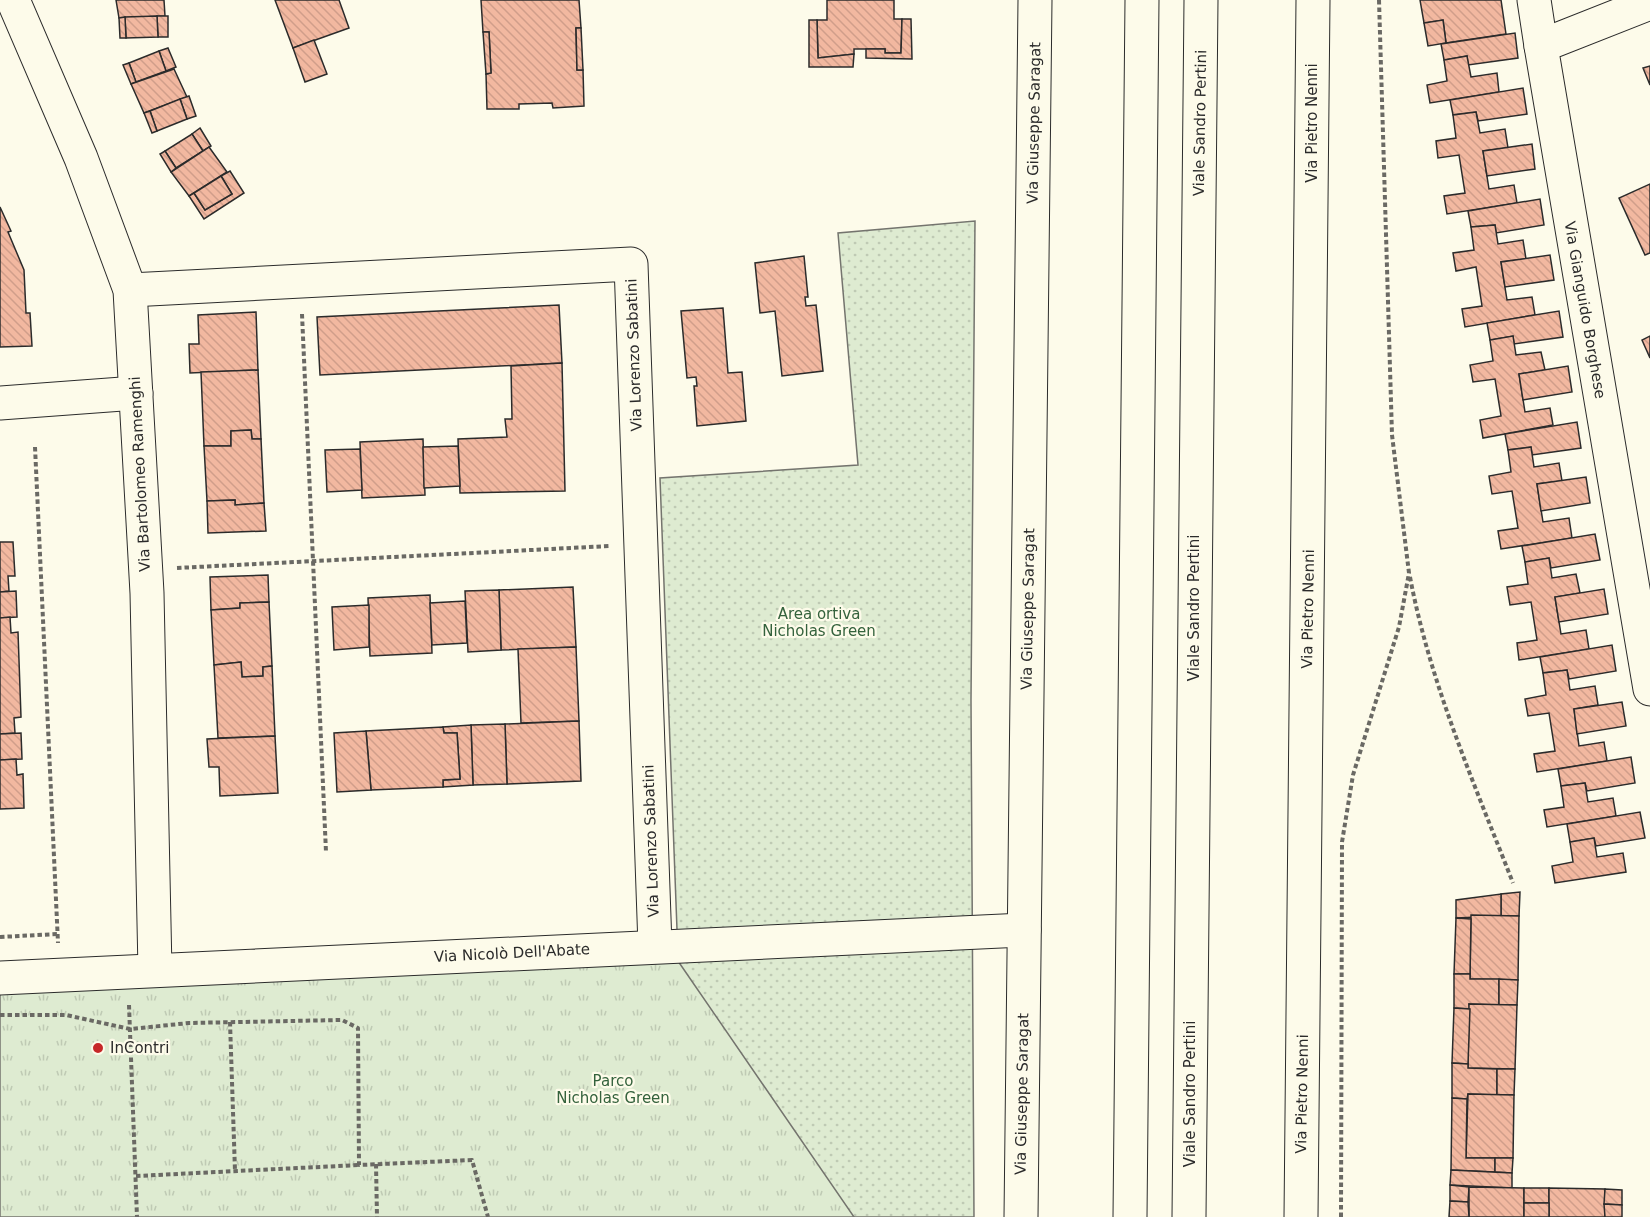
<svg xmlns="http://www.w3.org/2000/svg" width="1650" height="1217" viewBox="0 0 1650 1217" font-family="'DejaVu Sans',sans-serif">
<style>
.grass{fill:url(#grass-dots);stroke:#74746e;stroke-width:1.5}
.park{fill:url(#park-tufts);stroke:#74746e;stroke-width:1.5}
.building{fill:url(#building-back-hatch);stroke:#2b2b2b;stroke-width:1.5}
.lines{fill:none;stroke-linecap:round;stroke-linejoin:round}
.minor-casing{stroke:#2b2b2b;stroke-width:35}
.highway-casing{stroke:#2b2b2b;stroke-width:35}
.path{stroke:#6a6964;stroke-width:4;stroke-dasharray:4.5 3;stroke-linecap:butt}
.minor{stroke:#fdfbea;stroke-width:33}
.highway{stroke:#fdfbea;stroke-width:33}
.poi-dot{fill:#c62828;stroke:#fdfbea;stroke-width:2}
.labels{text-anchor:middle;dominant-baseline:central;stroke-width:4.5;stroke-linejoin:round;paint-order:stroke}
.street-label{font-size:15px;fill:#2b2b2b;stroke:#fdfbea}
.park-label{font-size:15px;fill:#34623c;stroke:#fdfbea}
.poi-label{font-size:15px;fill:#2b2b2b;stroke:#fdfbea;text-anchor:start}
</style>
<defs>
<pattern id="grass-dots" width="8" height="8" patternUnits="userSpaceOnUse" patternTransform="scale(1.5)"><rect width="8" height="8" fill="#deebd1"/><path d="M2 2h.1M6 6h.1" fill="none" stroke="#bfcab4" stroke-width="1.8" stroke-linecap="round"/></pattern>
<pattern id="park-tufts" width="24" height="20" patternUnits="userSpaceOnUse" patternTransform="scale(1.5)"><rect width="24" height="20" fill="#deebd1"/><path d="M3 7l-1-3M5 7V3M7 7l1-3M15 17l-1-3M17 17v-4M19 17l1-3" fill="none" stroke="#bfcab4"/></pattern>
<pattern id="building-back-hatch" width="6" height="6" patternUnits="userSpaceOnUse" patternTransform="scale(1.5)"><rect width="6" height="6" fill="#f2b8a0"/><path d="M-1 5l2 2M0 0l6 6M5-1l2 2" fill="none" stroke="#d09e8a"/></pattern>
</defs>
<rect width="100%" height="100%" fill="#fdfbea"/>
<path class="grass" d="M975,221L971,700L974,1217H642L678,956L660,478L858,465L838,233Z"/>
<path class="park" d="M678,961L854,1217H0V985Z"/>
<g class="building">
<path d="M116,0H164L165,16L119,18Z"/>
<path d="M275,0H339L349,28L293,48Z"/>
<path d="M481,0H579L581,28H576L577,70H583L584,106L553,108L552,103L519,104V109H487L486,74L491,73L489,32H483Z"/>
<path d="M827,0H894V19H902L901,53H885V49H854V54L818,58L817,20H827Z"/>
<path d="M1420,0H1501L1506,34L1446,43L1443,20L1424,23Z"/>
<path d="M157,16H168V37H158Z"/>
<path d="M157,16L158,37L126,38L125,17Z"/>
<path d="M125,17L126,38H120L119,18Z"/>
<path d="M902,19H911L912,59L866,58V49H885V53H901Z"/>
<path d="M809,20H817L818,58L854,54L853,67H809Z"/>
<path d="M1443,20L1446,43L1428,46L1424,23Z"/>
<path d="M576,28H581L583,70H577Z"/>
<path d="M483,32H489L491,73L486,74Z"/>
<path d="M1515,33L1518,58L1468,65L1467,56L1444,60L1441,44Z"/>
<path d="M314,40L327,74L305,82L293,48Z"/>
<path d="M168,48L176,67L166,71L159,51Z"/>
<path d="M159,51L166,71L136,82L129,63Z"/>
<path d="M1467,56L1471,77L1497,73L1499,92L1430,103L1427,85L1447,81L1444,60Z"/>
<path d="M129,63L136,82L131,84L123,65Z"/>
<path d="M1650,66V85L1643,68Z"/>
<path d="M174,69L187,97L144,113L131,84Z"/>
<path d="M1523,88L1527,114L1478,121L1476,112L1453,115L1450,100Z"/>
<path d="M189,96L196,116L187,119L180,99Z"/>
<path d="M180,99L187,119L157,131L150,111Z"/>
<path d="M150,111L157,131L152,133L144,113Z"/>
<path d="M1476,112L1480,133L1505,129L1508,148L1483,151L1489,189L1514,185L1517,203L1447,214L1444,196L1465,193L1459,155L1438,158L1436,141L1456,138L1453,115Z"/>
<path d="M200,128L211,146L203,151L192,134Z"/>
<path d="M192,134L203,151L176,168L165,151Z"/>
<path d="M1532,144L1535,169L1487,176L1483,151Z"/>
<path d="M209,147L227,172L189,196L171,172Z"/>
<path d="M165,151L176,168L171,172L160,154Z"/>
<path d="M230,171L244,193L204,219L189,196L194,193L205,210L232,194L221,176Z"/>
<path d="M221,176L232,194L205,210L194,193Z"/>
<path d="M1650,184V253L1645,255L1619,198Z"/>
<path d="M1540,199L1544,225L1496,233L1495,225L1471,227L1468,211Z"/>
<path d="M0,207L11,231L8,232L24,270L26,313H30L32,346L0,347Z"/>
<path d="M1495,225L1498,244L1523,240L1526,259L1501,262L1507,300L1532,297L1535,315L1465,327L1462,309L1482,306L1476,267L1456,271L1453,253L1474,250L1471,227Z"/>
<path d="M1550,255L1554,280L1505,287L1501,262Z"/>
<path d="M804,256L808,297H805L806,306L816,305L823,371L782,376L775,311L760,313L755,263Z"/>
<path d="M559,305L562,363L320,375L317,317Z"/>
<path d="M723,308L728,373L742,372L746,421L697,426L694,386H697L696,377L687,378L681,311Z"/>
<path d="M1559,311L1563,337L1514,344L1513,336L1490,340L1487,323Z"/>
<path d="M256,312L258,370L190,373L189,344H199L198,315Z"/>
<path d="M1513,336L1516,355L1541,352L1545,370L1519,374L1525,412L1550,408L1553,425L1483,438L1480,420L1501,416L1495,379L1473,382L1470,365L1493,361L1490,340Z"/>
<path d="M1650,336V358L1642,340Z"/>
<path d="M562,363L565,491L460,493L458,439L507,437L505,419H512L511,366Z"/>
<path d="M1568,366L1572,392L1523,400L1519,374Z"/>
<path d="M258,370L261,439H252L251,430L231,431V446H204L201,372Z"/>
<path d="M1577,422L1581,448L1532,455L1531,447L1508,450L1505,434Z"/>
<path d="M251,430L252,439H261L264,503L235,505V500L207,501L204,446H231V431Z"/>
<path d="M423,439L425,495L362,498L360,442Z"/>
<path d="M458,446L460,486L424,488L423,447Z"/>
<path d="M1531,447L1534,467L1559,463L1562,481L1537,484L1543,522L1569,518L1572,538L1501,549L1498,531L1518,528L1512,491L1492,494L1489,476L1511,472L1508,450Z"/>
<path d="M360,449L362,490L327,492L325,450Z"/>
<path d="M1586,477L1590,503L1541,511L1537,484Z"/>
<path d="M235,500V505L264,503L266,531L208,533L207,501Z"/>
<path d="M1595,534L1600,560L1551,568L1549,558L1525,562L1522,546Z"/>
<path d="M0,542H13L15,576H8L9,591L0,592Z"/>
<path d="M1549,558L1552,578L1576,574L1580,593L1555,597L1561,634L1586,630L1589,649L1519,660L1517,643L1537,640L1531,602L1510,605L1507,587L1528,584L1525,562Z"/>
<path d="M268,575L269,602L240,603V608L211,610L210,577Z"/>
<path d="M573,587L576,647L501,650L499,590Z"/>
<path d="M1604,589L1608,614L1559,622L1555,597Z"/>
<path d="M499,590L501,650L468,652L465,591Z"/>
<path d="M16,591L17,617L0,618V592Z"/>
<path d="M430,595L432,653L370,656L368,598Z"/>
<path d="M465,601L467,643L432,645L430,603Z"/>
<path d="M269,602L272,666L263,667V676L242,677L241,662L214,665L211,610L240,608V603Z"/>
<path d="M369,605V647L334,650L332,607Z"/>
<path d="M10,617L11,633L18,632L21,717L14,718L15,733L0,734V618Z"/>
<path d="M1612,645L1616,671L1569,679L1567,670L1543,673L1540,657Z"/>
<path d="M576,647L579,721L521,723L518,649Z"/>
<path d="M241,662L242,677L263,676V667L272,666L275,736L218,738L214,665Z"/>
<path d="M1567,670L1570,690L1595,686L1598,705L1574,709L1579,746L1604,742L1607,761L1537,772L1534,754L1555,751L1549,713L1528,716L1525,699L1546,695L1543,673Z"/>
<path d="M1622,702L1626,726L1577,734L1574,709Z"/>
<path d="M579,721L581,781L507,784L505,724Z"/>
<path d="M505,724L507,784L473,785L471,725Z"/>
<path d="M471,725L473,785L443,787V780L460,779L457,733H444L443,727Z"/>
<path d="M443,727L444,733H457L460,779L443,780V787L371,790L366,731Z"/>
<path d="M366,731L371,790L337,792L334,733Z"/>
<path d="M21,733L22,759L0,760V734Z"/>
<path d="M275,736L278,793L220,796L219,767H209L207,739Z"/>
<path d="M1631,757L1635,783L1587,791L1585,783L1561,786L1558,769Z"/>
<path d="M16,759L17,775L23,774L24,808L0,809V760Z"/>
<path d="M1585,783L1588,802L1613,798L1616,816L1547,827L1544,810L1564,807L1561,786Z"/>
<path d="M1640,812L1645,838L1596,846L1594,838L1570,842L1567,824Z"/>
<path d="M1594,838L1597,857L1623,853L1626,872L1555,883L1552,866L1573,862L1570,842Z"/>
<path d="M1520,892L1519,916H1501V894Z"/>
<path d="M1501,894V916L1456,918V900Z"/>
<path d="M1471,915L1519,916L1518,980L1470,979Z"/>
<path d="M1456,918L1471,919L1470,974H1454Z"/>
<path d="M1454,974H1470V979H1499V1005L1469,1004L1470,1009L1454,1008Z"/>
<path d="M1499,979L1518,980L1517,1005H1499Z"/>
<path d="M1469,1004L1517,1005L1515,1069L1468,1068Z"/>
<path d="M1454,1008L1470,1009L1468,1064L1452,1063Z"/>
<path d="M1452,1063L1468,1064V1068L1497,1069V1095L1468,1094L1467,1099L1452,1098Z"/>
<path d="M1497,1069H1515L1514,1095H1497Z"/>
<path d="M1468,1094L1514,1095L1513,1158H1466Z"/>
<path d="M1452,1098L1467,1099L1466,1158H1495V1172L1451,1170Z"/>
<path d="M1495,1158H1513L1512,1173L1495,1172Z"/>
<path d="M1451,1170L1512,1173V1188L1450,1185Z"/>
<path d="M1450,1185L1469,1187L1468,1202L1450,1201Z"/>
<path d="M1469,1187L1524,1188V1217H1469Z"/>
<rect x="1524" y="1188" width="25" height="15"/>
<path d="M1549,1188L1605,1189V1217H1549Z"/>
<path d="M1605,1189L1622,1190V1205L1604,1204Z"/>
<path d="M1450,1201L1468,1202L1469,1217H1449Z"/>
<rect x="1524" y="1203" width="25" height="14"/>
<path d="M1604,1204L1622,1205V1217H1605Z"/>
</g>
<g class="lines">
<defs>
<g id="minor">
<path d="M13,0L81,158L130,290L147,593L155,970"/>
<path d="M1534,0L1541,46"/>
<path d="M1650,3L1541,46L1650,689"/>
<path d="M130,290L631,264L655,946"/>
<path d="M0,403L136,393"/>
<path d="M0,978L1024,930"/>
<path d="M1021,1217L1035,0"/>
<path d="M1301,1217L1313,0"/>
</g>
<g id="highway">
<path d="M1130,1217L1142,0"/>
<path d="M1189,1217L1201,0"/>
</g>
</defs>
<use href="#minor" class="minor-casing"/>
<use href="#highway" class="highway-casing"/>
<g class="path">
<path d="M302,314L326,852"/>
<path d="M35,447L58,943"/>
<path d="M177,568L610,546"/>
<path d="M1410,577C1430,683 1474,783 1513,883"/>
<path d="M0,937L58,934"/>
<path d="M129,1005L137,1217"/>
<path d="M0,1015H66L130,1029L189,1023L342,1020L358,1028L359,1165L472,1160L488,1217"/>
<path d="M230,1022L235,1171"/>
<path d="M376,1164L377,1217"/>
<path d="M136,1176L359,1165"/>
<path d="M1341,1217L1342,842L1353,775L1399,627L1409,573L1392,435L1379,0"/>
</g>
<use href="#minor" class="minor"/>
<use href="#highway" class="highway"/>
</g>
<circle class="poi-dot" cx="98" cy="1048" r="6"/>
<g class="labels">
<g class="street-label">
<text transform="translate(1034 123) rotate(-89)">Via Giuseppe Saragat</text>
<text transform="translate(1200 123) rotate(-89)">Viale Sandro Pertini</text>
<text transform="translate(1312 123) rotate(-90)">Via Pietro Nenni</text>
<text transform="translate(1585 310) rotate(80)">Via Gianguido Borghese</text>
<text transform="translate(634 355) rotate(-92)">Via Lorenzo Sabatini</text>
<text transform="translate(140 474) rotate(-93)">Via Bartolomeo Ramenghi</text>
<text transform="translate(1194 608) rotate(-90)">Viale Sandro Pertini</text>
<text transform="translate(1028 609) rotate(-89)">Via Giuseppe Saragat</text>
<text transform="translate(1308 609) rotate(-89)">Via Pietro Nenni</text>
<text transform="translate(651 841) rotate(-92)">Via Lorenzo Sabatini</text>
<text transform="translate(512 953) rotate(-3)">Via Nicolò Dell'Abate</text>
<text transform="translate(1022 1094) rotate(-89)">Via Giuseppe Saragat</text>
<text transform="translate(1190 1094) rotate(-90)">Viale Sandro Pertini</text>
<text transform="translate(1302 1094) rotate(-89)">Via Pietro Nenni</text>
</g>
<g class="park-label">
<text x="819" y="614">Area ortiva<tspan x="819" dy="17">Nicholas Green</tspan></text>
<text x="613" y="1081">Parco<tspan x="613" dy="17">Nicholas Green</tspan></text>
</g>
<g class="poi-label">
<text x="110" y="1048">InContri</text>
</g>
</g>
</svg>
